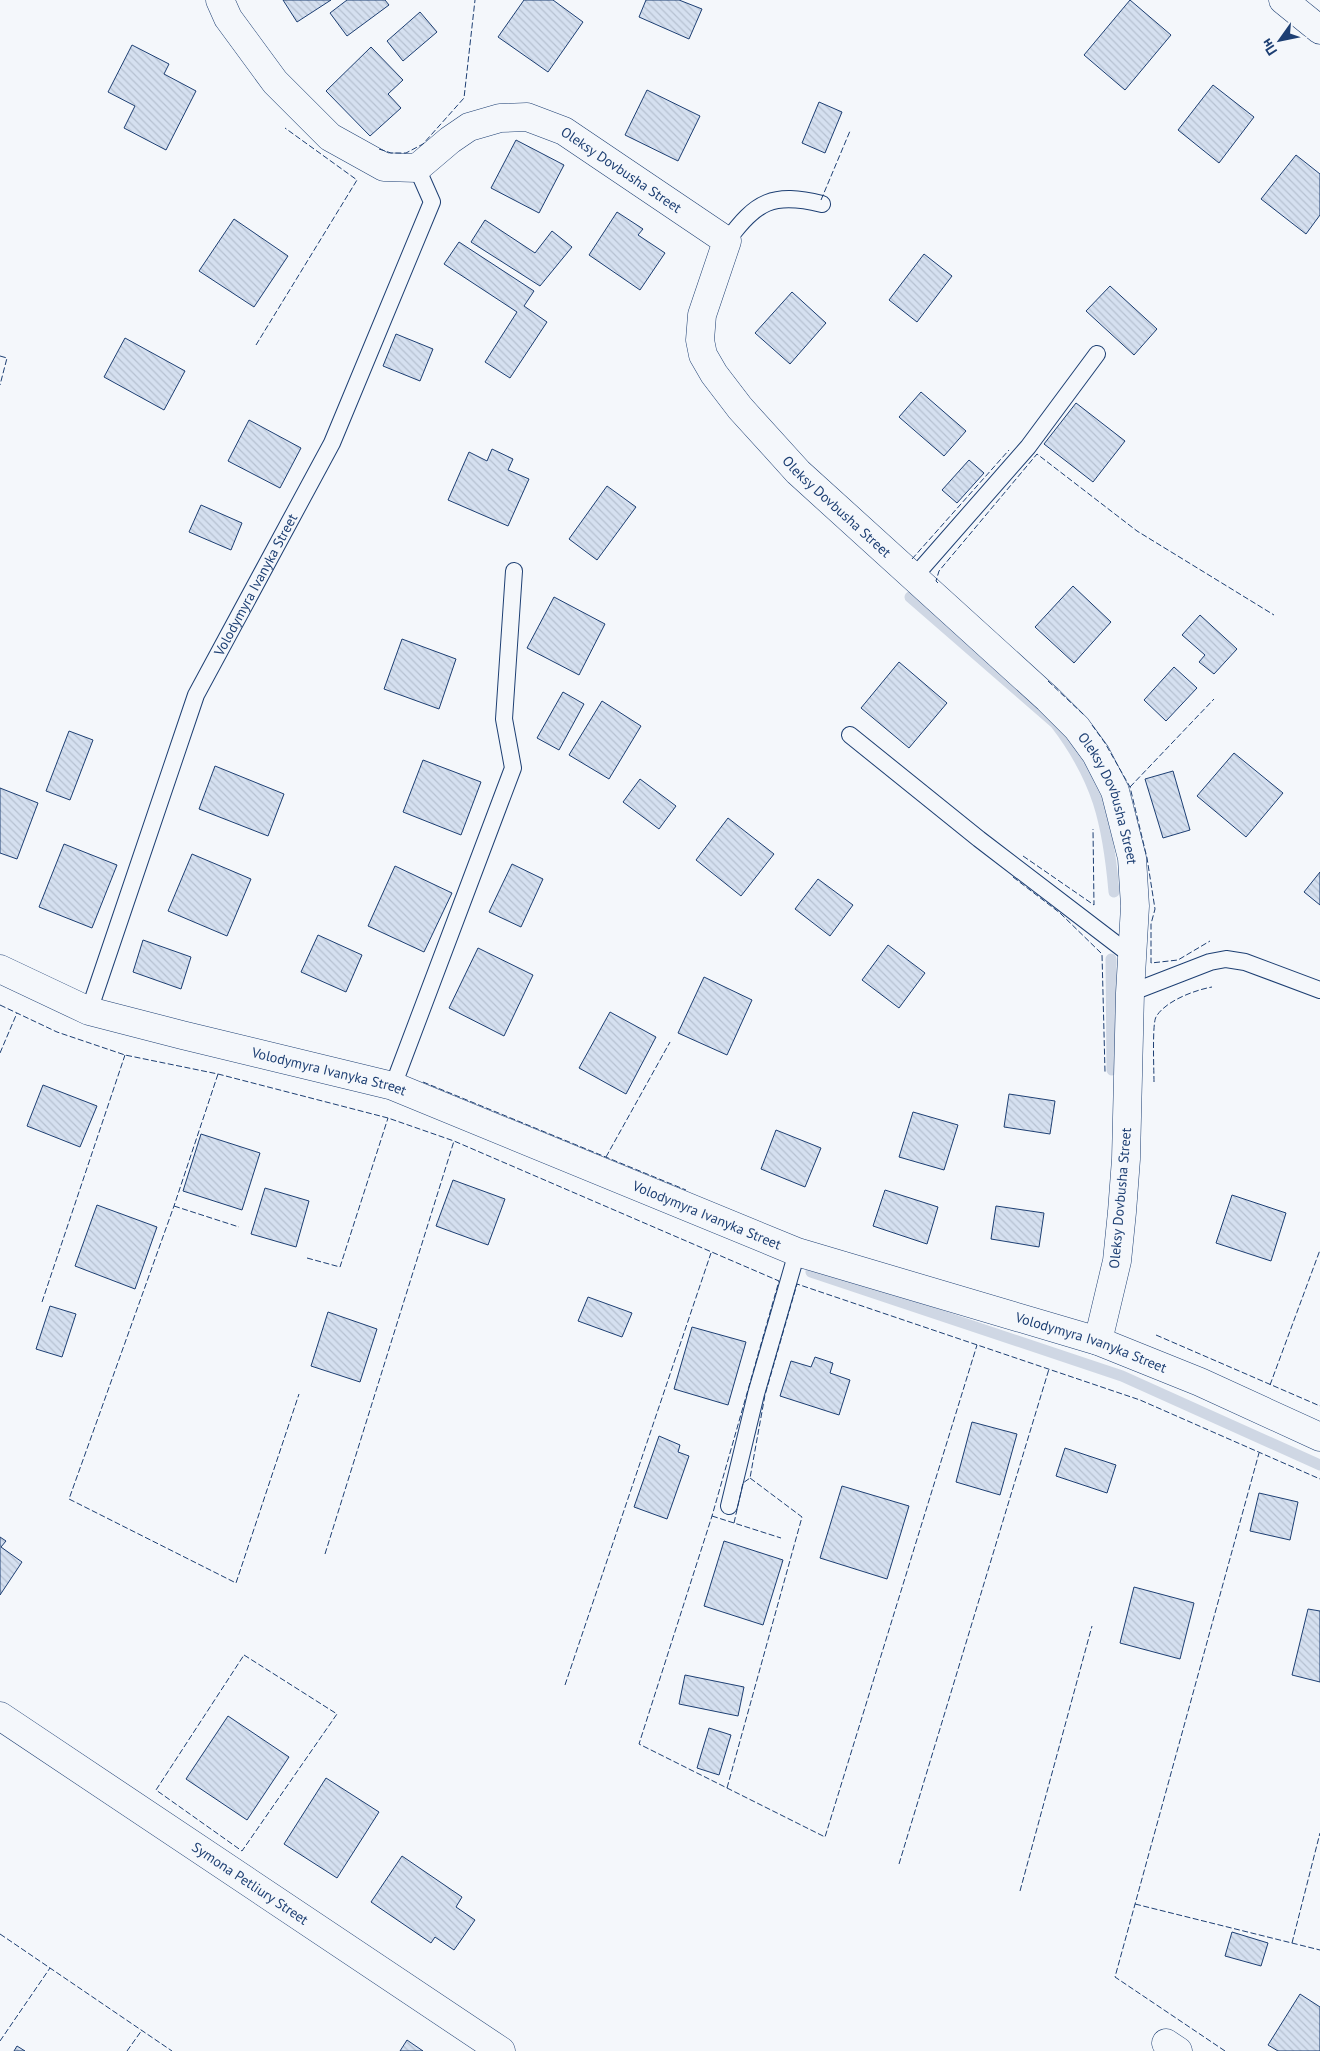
<svg xmlns="http://www.w3.org/2000/svg" width="1320" height="2051" viewBox="0 0 1320 2051" font-family="'PT Sans',sans-serif">
<style>
.lines{fill:none;stroke-linecap:round;stroke-linejoin:round}
.stream{stroke:#cfd7e4;stroke-width:11}
.building{fill:url(#building-back-hatch);stroke:#1d3f73}
.service-casing{stroke:#1d3f73;stroke-width:18}
.minor-casing{stroke:#1d3f73;stroke-width:29}
.service{stroke:#f4f7fb;stroke-width:16}
.minor{stroke:#f4f7fb;stroke-width:28}
.fence{stroke:#1d3f73;stroke-width:1;stroke-dasharray:6 2.5;stroke-linecap:butt}
.labels{text-anchor:middle;dominant-baseline:central;stroke-width:4;stroke-linejoin:round;paint-order:stroke}
.street-label{font-size:14px;fill:#1d3f73;stroke:#f4f7fb}
</style>
<defs>
<pattern id="building-back-hatch" width="6" height="6" patternUnits="userSpaceOnUse" patternTransform="scale(1.25)"><rect width="6" height="6" fill="#d5e0f0"/><path d="M-1 5l2 2M0 0l6 6M5-1l2 2" fill="none" stroke="#b6c1d1"/></pattern>
</defs>
<rect width="100%" height="100%" fill="#f4f7fb"/>
<g class="lines">
<g class="stream">
<path d="M910,597L1055,723C1098,779 1108,823 1114,892"/>
<path d="M1111,959L1112,1070"/>
<path d="M811,1272L1122,1376L1320,1465"/>
</g>
</g>
<g class="building">
<path d="M283,0H331L297,22Z"/>
<path d="M347,0H385L389,5L347,36L330,13Z"/>
<path d="M524,0H553L583,22L548,72L498,37Z"/>
<path d="M646,0H679L702,9L689,39L639,17Z"/>
<path d="M1130,0L1171,35L1125,90L1084,55Z"/>
<path d="M420,12L437,32L403,61L387,41Z"/>
<path d="M132,45L169,64L164,74L196,91L166,150L124,128L135,106L108,92Z"/>
<path d="M371,47L403,80L388,94L401,108L370,136L326,91Z"/>
<path d="M1213,85L1254,117L1219,163L1178,130Z"/>
<path d="M647,90L700,116L678,161L625,135Z"/>
<path d="M819,102L842,112L825,153L802,143Z"/>
<path d="M516,140L564,165L539,213L491,188Z"/>
<path d="M1296,155L1320,174V215L1306,234L1261,199Z"/>
<path d="M617,212L643,229L638,235L665,253L640,290L589,255Z"/>
<path d="M234,219L288,256L254,307L199,271Z"/>
<path d="M485,220L535,253L552,231L572,247L540,286L471,242Z"/>
<path d="M459,242L534,291L524,306L547,322L510,378L485,362L517,312L444,264Z"/>
<path d="M924,254L952,276L917,322L889,300Z"/>
<path d="M1110,286L1157,329L1134,355L1086,311Z"/>
<path d="M792,292L826,323L790,364L755,333Z"/>
<path d="M396,334L433,349L420,381L383,366Z"/>
<path d="M125,338L185,371L164,410L104,377Z"/>
<path d="M921,392L966,431L944,456L899,417Z"/>
<path d="M1076,403L1125,441L1093,482L1044,444Z"/>
<path d="M249,420L301,448L280,488L228,461Z"/>
<path d="M492,449L513,459L508,470L529,479L508,526L448,500L469,452L487,461Z"/>
<path d="M969,460L984,473L957,503L942,490Z"/>
<path d="M607,486L636,507L597,560L569,539Z"/>
<path d="M201,505L242,523L231,550L189,532Z"/>
<path d="M1073,586L1111,622L1074,663L1035,627Z"/>
<path d="M554,597L605,624L579,675L527,648Z"/>
<path d="M1200,615L1237,649L1214,674L1199,662L1205,655L1182,635Z"/>
<path d="M402,639L456,659L439,709L384,689Z"/>
<path d="M899,662L947,703L909,748L861,708Z"/>
<path d="M1174,667L1197,688L1166,721L1144,700Z"/>
<path d="M563,692L584,704L559,750L537,738Z"/>
<path d="M602,701L641,726L609,779L569,755Z"/>
<path d="M69,731L93,740L70,800L46,791Z"/>
<path d="M1234,753L1283,793L1246,837L1197,796Z"/>
<path d="M423,760L481,782L461,835L403,812Z"/>
<path d="M215,766L284,794L268,836L199,809Z"/>
<path d="M1173,771L1190,830L1163,838L1145,779Z"/>
<path d="M640,779L676,806L659,829L623,802Z"/>
<path d="M0,788L38,803L17,859L0,853Z"/>
<path d="M728,818L774,854L741,896L696,860Z"/>
<path d="M64,844L117,865L92,928L39,907Z"/>
<path d="M192,854L251,879L227,936L168,911Z"/>
<path d="M512,864L543,879L521,927L489,912Z"/>
<path d="M395,866L452,893L424,952L368,926Z"/>
<path d="M1320,872V905L1304,892Z"/>
<path d="M818,879L853,905L830,936L795,909Z"/>
<path d="M318,935L362,955L346,992L301,972Z"/>
<path d="M143,940L191,957L181,989L133,972Z"/>
<path d="M888,945L925,973L899,1008L862,980Z"/>
<path d="M478,948L533,975L504,1036L449,1008Z"/>
<path d="M704,977L752,1000L727,1055L678,1033Z"/>
<path d="M610,1012L656,1037L626,1094L579,1068Z"/>
<path d="M43,1085L97,1106L80,1147L27,1126Z"/>
<path d="M1009,1094L1055,1101L1050,1134L1004,1127Z"/>
<path d="M913,1112L958,1125L944,1170L899,1157Z"/>
<path d="M776,1130L821,1148L805,1187L761,1169Z"/>
<path d="M201,1134L260,1153L242,1210L183,1191Z"/>
<path d="M453,1180L505,1199L488,1245L436,1226Z"/>
<path d="M265,1188L309,1201L296,1247L251,1234Z"/>
<path d="M885,1190L938,1207L927,1244L873,1226Z"/>
<path d="M1232,1195L1286,1213L1271,1261L1216,1243Z"/>
<path d="M97,1205L157,1227L135,1289L75,1266Z"/>
<path d="M996,1206L1044,1213L1039,1247L991,1239Z"/>
<path d="M588,1297L632,1313L622,1337L578,1321Z"/>
<path d="M50,1306L76,1314L62,1357L36,1349Z"/>
<path d="M328,1312L377,1329L360,1382L311,1366Z"/>
<path d="M692,1327L746,1342L728,1405L674,1389Z"/>
<path d="M815,1357L833,1363L830,1373L850,1380L839,1415L780,1396L791,1361L811,1367Z"/>
<path d="M972,1422L1017,1434L1000,1495L956,1482Z"/>
<path d="M659,1436L680,1445L678,1452L689,1456L667,1519L634,1507Z"/>
<path d="M1065,1448L1116,1465L1107,1493L1056,1476Z"/>
<path d="M842,1486L909,1506L887,1579L820,1558Z"/>
<path d="M1259,1493L1298,1502L1290,1540L1250,1531Z"/>
<path d="M0,1537L6,1541L1,1547L22,1562L0,1595Z"/>
<path d="M724,1541L783,1560L763,1625L704,1606Z"/>
<path d="M1134,1587L1194,1603L1180,1659L1120,1643Z"/>
<path d="M1308,1609L1320,1611V1682L1292,1675Z"/>
<path d="M685,1675L744,1687L738,1716L679,1704Z"/>
<path d="M228,1716L289,1757L247,1820L186,1779Z"/>
<path d="M709,1728L731,1735L719,1775L697,1768Z"/>
<path d="M326,1778L379,1812L337,1878L284,1844Z"/>
<path d="M402,1856L462,1897L456,1907L475,1920L454,1950L435,1937L431,1943L371,1902Z"/>
<path d="M1232,1932L1268,1943L1261,1966L1225,1956Z"/>
<path d="M1300,1994L1320,2007V2051H1278L1268,2045Z"/>
<path d="M407,2040L423,2051H400Z"/>
<path d="M17,2046L25,2051H14Z"/>
</g>
<g class="lines">
<defs>
<g id="service">
<path d="M727,241C756,201 773,192 822,204"/>
<path d="M914,577L1028,447L1097,354"/>
<path d="M850,735L979,839L1132,956"/>
<path d="M1130,993L1210,962L1226,959L1245,962L1320,990"/>
<path id="s1" d="M89,1011L196,695L332,443L432,202L417,168"/>
<path d="M393,1086L513,768L504,719L514,571"/>
<path d="M729,1506L756,1394L797,1252"/>
</g>
<g id="minor">
<path id="s2" d="M220,0L228,18L275,82L330,137L384,167L417,168L450,140L469,127L500,118L527,117L564,131L727,241L702,315L700,340L703,355L714,374L740,408L798,472L1048,699L1077,728L1096,754L1115,791L1132,858L1135,906L1130,993L1126,1159L1122,1212L1117,1261L1098,1341"/>
<path d="M1283,0L1320,30"/>
<path id="s3" d="M0,969L89,1011L182,1035L393,1086L797,1252L1098,1341L1200,1382L1320,1437"/>
<path id="s4" d="M0,1716L501,2051"/>
<path d="M1166,2043L1178,2051"/>
</g>
</defs>
<use href="#service" class="service-casing"/>
<use href="#minor" class="minor-casing"/>
<use href="#service" class="service"/>
<use href="#minor" class="minor"/>
<g class="fence">
<path d="M379,149L391,153H406L423,144L464,98L475,0"/>
<path d="M821,200L850,131"/>
<path d="M256,345L357,180L285,128"/>
<path d="M0,356L7,358L0,385"/>
<path d="M912,559L1009,450"/>
<path d="M938,583L936,581L939,571L1037,454L1137,531L1274,615"/>
<path d="M1048,681L1084,715"/>
<path d="M1092,725L1105,743L1130,787L1147,858L1155,909L1151,924V963L1178,960L1210,941"/>
<path d="M1130,787L1214,699"/>
<path d="M1023,856L1094,905L1093,829"/>
<path d="M1013,877L1060,913L1102,954L1105,1072"/>
<path d="M0,1005L57,1032L125,1055L218,1074L388,1118L454,1141L779,1281L712,1516L639,1744L825,1837L977,1345"/>
<path d="M0,1053L17,1013"/>
<path d="M218,1074L174,1206L69,1499L236,1583L299,1394"/>
<path d="M423,1082L686,1190"/>
<path d="M1154,1082C1154,1070 1152,1024 1156,1017C1165,1001 1195,990 1212,987"/>
<path d="M606,1157L670,1042"/>
<path d="M174,1206L239,1227"/>
<path d="M307,1258L340,1267L388,1118"/>
<path d="M42,1302L125,1055"/>
<path d="M1156,1335L1320,1406"/>
<path d="M1270,1385L1320,1250"/>
<path d="M712,1516L781,1538"/>
<path d="M734,1523L743,1483L750,1478L765,1395L797,1284L1140,1400L1320,1479"/>
<path d="M325,1554L454,1141"/>
<path d="M244,1655L337,1714L242,1851L156,1790Z"/>
<path d="M565,1685L711,1253"/>
<path d="M727,1788L802,1517L750,1478"/>
<path d="M899,1864L1049,1369"/>
<path d="M1020,1891L1092,1626"/>
<path d="M1135,1904L1320,1950"/>
<path d="M0,1934L172,2051"/>
<path d="M1292,1943L1320,1833"/>
<path d="M0,2041L50,1968"/>
<path d="M127,2051L142,2030"/>
<path d="M1225,2051L1115,1977L1259,1453"/>
</g>
</g>
<g class="labels">
<g class="street-label">
<text stroke="none"><textPath href="#s2" startOffset="506">Oleksy Dovbusha Street</textPath></text>
<text stroke="none"><textPath href="#s2" startOffset="955">Oleksy Dovbusha Street</textPath></text>
<text stroke="none"><textPath href="#s1" startOffset="459">Volodymyra Ivanyka Street</textPath></text>
<text stroke="none"><textPath href="#s2" startOffset="1360">Oleksy Dovbusha Street</textPath></text>
<text stroke="none"><textPath href="#s3" startOffset="346">Volodymyra Ivanyka Street</textPath></text>
<text transform="translate(1120 1198) rotate(-85)">Oleksy Dovbusha Street</text>
<text stroke="none"><textPath href="#s3" startOffset="751">Volodymyra Ivanyka Street</textPath></text>
<text stroke="none"><textPath href="#s3" startOffset="1156">Volodymyra Ivanyka Street</textPath></text>
<text stroke="none"><textPath href="#s4" startOffset="301">Symona Petliury Street</textPath></text>
</g>
</g>
<g transform="translate(1280 40) rotate(237)" stroke="#f4f7fb" stroke-width="4" paint-order="stroke">
<path d="M0-4L9 19L0 12L-9 19Z" fill="#1d3f73"/>
<text y="-8" font-size="14" font-weight="bold" text-anchor="middle" fill="#1d3f73">Пн</text>
</g>
</svg>
